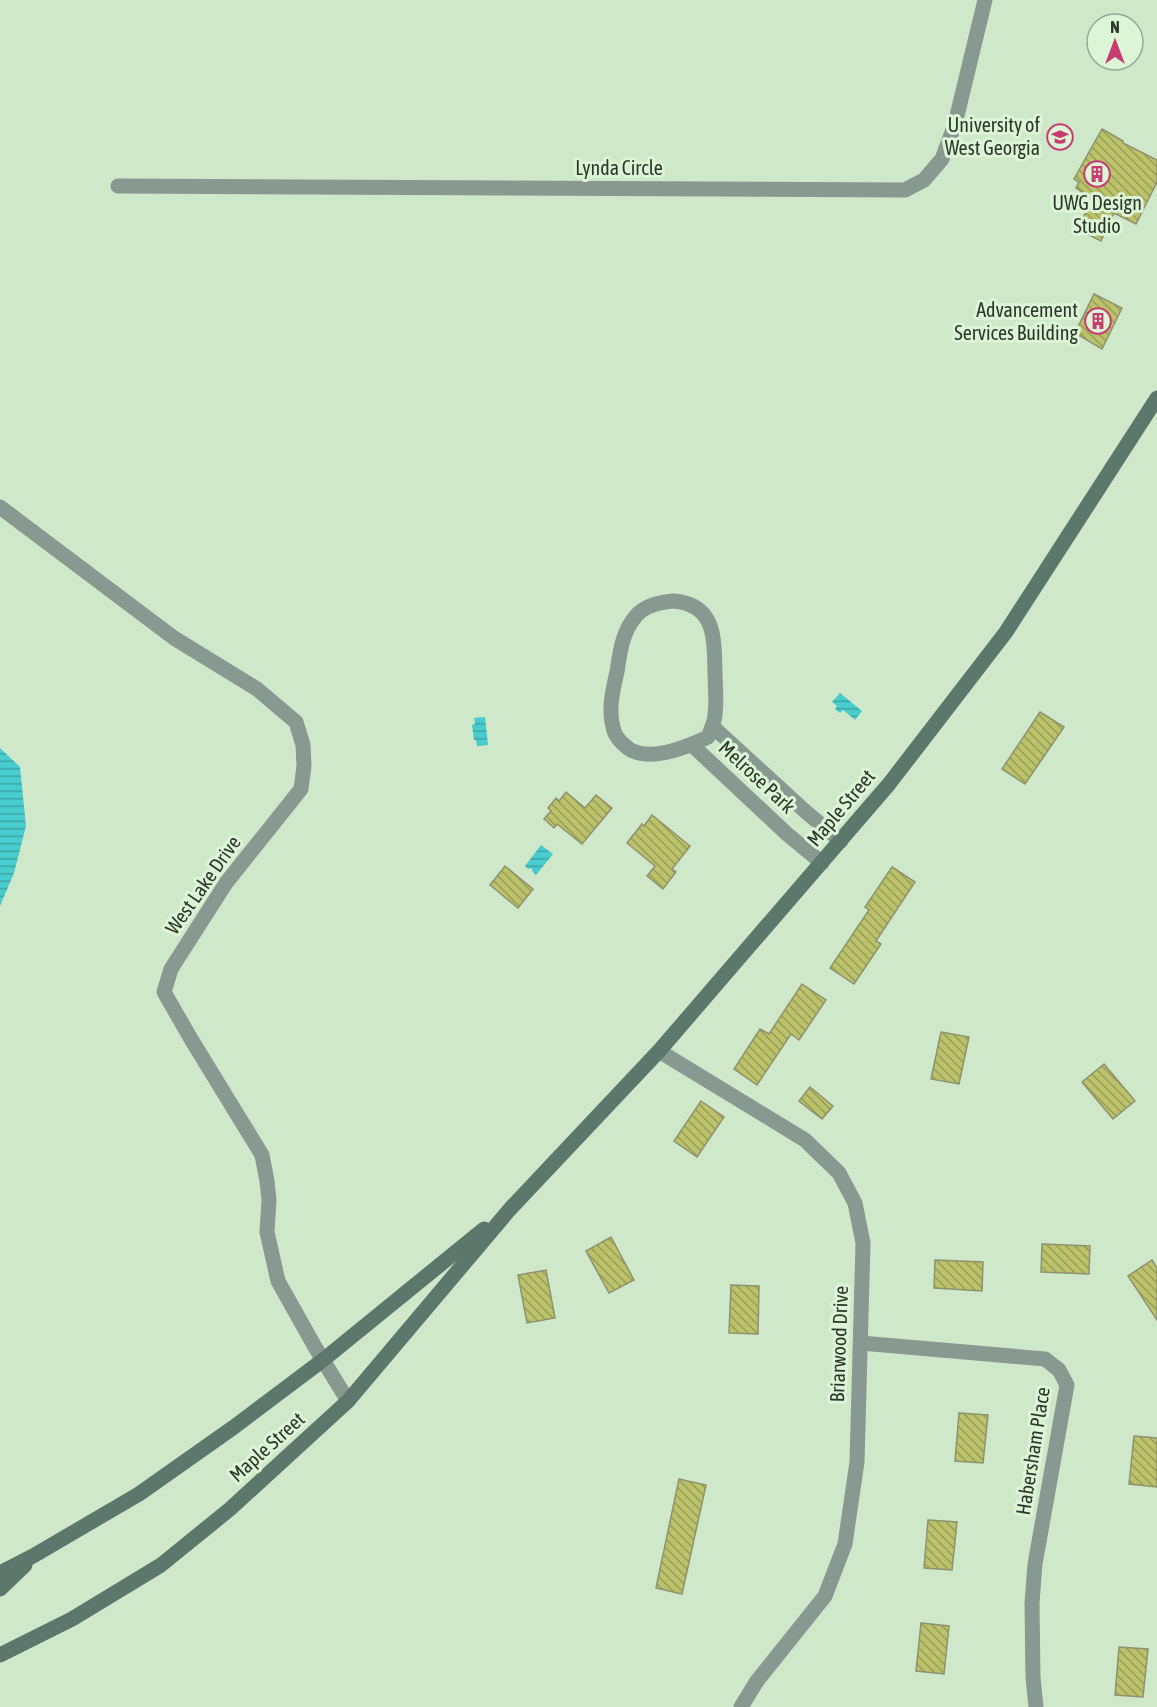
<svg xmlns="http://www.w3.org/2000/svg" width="1157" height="1707" font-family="'Asap Condensed',sans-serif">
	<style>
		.water { fill: url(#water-rules) }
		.building { fill: url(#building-back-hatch); stroke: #8e9270; stroke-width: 1.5 }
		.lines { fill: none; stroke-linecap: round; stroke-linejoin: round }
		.minor { stroke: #889992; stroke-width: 15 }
		.secondary { stroke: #5e776d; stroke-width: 15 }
		.labels { text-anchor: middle; stroke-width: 6; stroke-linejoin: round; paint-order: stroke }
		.poi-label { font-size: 20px; fill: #2c362a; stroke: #dcf5d7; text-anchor: end }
		.street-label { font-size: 20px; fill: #2c362a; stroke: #dcf5d7 }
	</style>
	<defs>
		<pattern id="water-rules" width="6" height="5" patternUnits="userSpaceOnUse" patternTransform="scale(1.5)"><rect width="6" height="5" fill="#48cccd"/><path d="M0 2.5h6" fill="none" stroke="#3ca6a7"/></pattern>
		<pattern id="building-back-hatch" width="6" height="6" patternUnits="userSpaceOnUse" patternTransform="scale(1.5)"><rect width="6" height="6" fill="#bbc269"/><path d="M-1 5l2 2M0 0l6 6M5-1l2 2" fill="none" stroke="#989e57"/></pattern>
	</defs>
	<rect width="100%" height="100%" fill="#cfe8ca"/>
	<g class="water">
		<path d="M840 693 862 711 855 720 843 710 840 713 835 709 837 706 832 702Z"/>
		<path d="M485 717 488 745 477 746 476 740H474L472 725 475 724 474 718Z"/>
		<path d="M0 748 20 767 26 826 14 873 0 906Z"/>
		<path d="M541 845 553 854 536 875 533 872 531 868 528 869 525 866Z"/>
	</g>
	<g class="building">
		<path d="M1102 129 1123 141V143L1157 160V182L1136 224 1114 213 1101 241 1077 229 1093 199 1076 188 1079 182 1074 179Z"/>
		<path d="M1094 294 1122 308 1102 349 1075 333Z"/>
		<path d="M1040 712 1064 727 1025 784 1002 769Z"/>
		<path d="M566 792 585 808 596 795 612 808 582 844 557 824 554 828 544 819 551 811 548 808 556 798 559 801Z"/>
		<path d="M652 815 690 846 672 869 676 872 663 889 647 876 655 866 627 843 642 824 644 826Z"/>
		<path d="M505 866 533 889 518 908 490 885Z"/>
		<path d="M892 867 915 882 876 941 881 944 854 984 830 968 869 910 865 907Z"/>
		<path d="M802 984 826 1000 799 1040 791 1034 757 1085 734 1069 760 1029 769 1034Z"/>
		<path d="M941 1032 969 1037 959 1084 931 1079Z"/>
		<path d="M1104 1064 1135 1101 1113 1119 1082 1082Z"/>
		<path d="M810 1087 833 1106 822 1119 799 1101Z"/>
		<path d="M701 1101 724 1117 697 1157 674 1141Z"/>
		<path d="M611 1237 634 1280 609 1293 586 1251Z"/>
		<path d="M1042 1244 1090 1246 1089 1274 1041 1272Z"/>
		<path d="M935 1260 983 1262 982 1291 934 1288Z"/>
		<path d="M1152 1260 1157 1268V1320L1128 1276Z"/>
		<path d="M546 1270 555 1318 527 1323 518 1275Z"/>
		<path d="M731 1285 759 1286 758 1334 729 1333Z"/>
		<path d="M959 1413 988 1415 983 1463 955 1461Z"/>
		<path d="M1134 1436 1157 1438V1487L1129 1484Z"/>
		<path d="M679 1479 706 1485 682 1594 656 1588Z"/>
		<path d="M928 1520 957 1522 952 1570 924 1568Z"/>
		<path d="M921 1623 949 1626 944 1674 916 1671Z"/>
		<path d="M1119 1647 1148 1649 1143 1697 1115 1695Z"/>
	</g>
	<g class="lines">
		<g class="minor">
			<path d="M118 186 905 190 924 180 942 159 955 124 985 0"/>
			<path d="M0 507 174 638 257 689 296 722 303 745 304 766 301 789 226 883 171 969 164 992 191 1039 262 1155 267 1181 269 1200 267 1232 278 1281 315 1347 348 1401"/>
			<path d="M674 601C716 605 714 638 715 672 715 686 717 701 715 714 715 722 711 730 708 737 689 746 655 761 633 751 629 750 625 745 622 743 617 738 614 734 613 727 608 710 613 689 617 672 620 652 622 632 636 616 645 605 660 602 674 601Z"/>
			<path d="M712 726 806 812 841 841"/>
			<path d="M692 745 787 834 822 863"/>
			<path d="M659 1051 805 1140 839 1173 855 1203 863 1243 857 1462 845 1544 825 1596 757 1681 741 1707"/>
			<path d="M861 1343 1045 1359 1059 1370 1067 1385 1035 1564 1032 1603 1033 1677 1036 1707"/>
		</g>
		<g class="secondary">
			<path d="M0 1573 33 1556 139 1494 234 1427 323 1360 484 1229"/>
			<path d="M0 1589 25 1565"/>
			<path d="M0 1655 72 1619 161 1565 230 1509 348 1401 510 1209 659 1051 889 784 1006 632 1157 398"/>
		</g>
	</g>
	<defs>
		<g id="university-ring" transform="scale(1.35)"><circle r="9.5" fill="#dcf5d7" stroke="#c73c71" stroke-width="1.5"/><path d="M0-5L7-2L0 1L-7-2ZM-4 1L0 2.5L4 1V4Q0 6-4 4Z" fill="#c73c71"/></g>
		<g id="building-ring" transform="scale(1.35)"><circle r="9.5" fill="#dcf5d7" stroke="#c73c71" stroke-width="1.5"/><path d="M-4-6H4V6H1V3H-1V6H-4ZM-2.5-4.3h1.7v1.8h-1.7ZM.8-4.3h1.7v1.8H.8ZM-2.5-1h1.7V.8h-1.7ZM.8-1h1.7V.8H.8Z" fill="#c73c71"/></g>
	</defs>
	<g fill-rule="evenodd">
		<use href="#university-ring" x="1060" y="137"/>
		<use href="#building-ring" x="1097" y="174"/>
		<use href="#building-ring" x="1098" y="321"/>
	</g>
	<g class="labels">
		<g class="poi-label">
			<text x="1040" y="132">University of<tspan x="1040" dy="23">West Georgia</tspan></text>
			<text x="1097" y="210" text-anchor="middle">UWG Design<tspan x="1097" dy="23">Studio</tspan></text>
			<text x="1078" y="317">Advancement<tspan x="1078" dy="23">Services Building</tspan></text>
		</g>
		<g class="street-label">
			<text x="619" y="175">Lynda Circle</text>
			<text transform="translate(757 777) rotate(43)" y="7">Melrose Park</text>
			<text transform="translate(841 808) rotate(-50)" y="7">Maple Street</text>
			<text transform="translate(203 885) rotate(-55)" y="7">West Lake Drive</text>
			<text transform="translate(839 1344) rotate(-88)" y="7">Briarwood Drive</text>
			<text transform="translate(267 1447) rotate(-42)" y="7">Maple Street</text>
			<text transform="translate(1033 1451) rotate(-81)" y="7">Habersham Place</text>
		</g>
	</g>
	<g transform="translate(1115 42)"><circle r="28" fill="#dcf5d7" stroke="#96a992" stroke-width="1.5"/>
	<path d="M0-4.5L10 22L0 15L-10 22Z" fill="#c73c71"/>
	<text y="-9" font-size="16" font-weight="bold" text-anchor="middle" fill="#2c362a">N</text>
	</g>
</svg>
